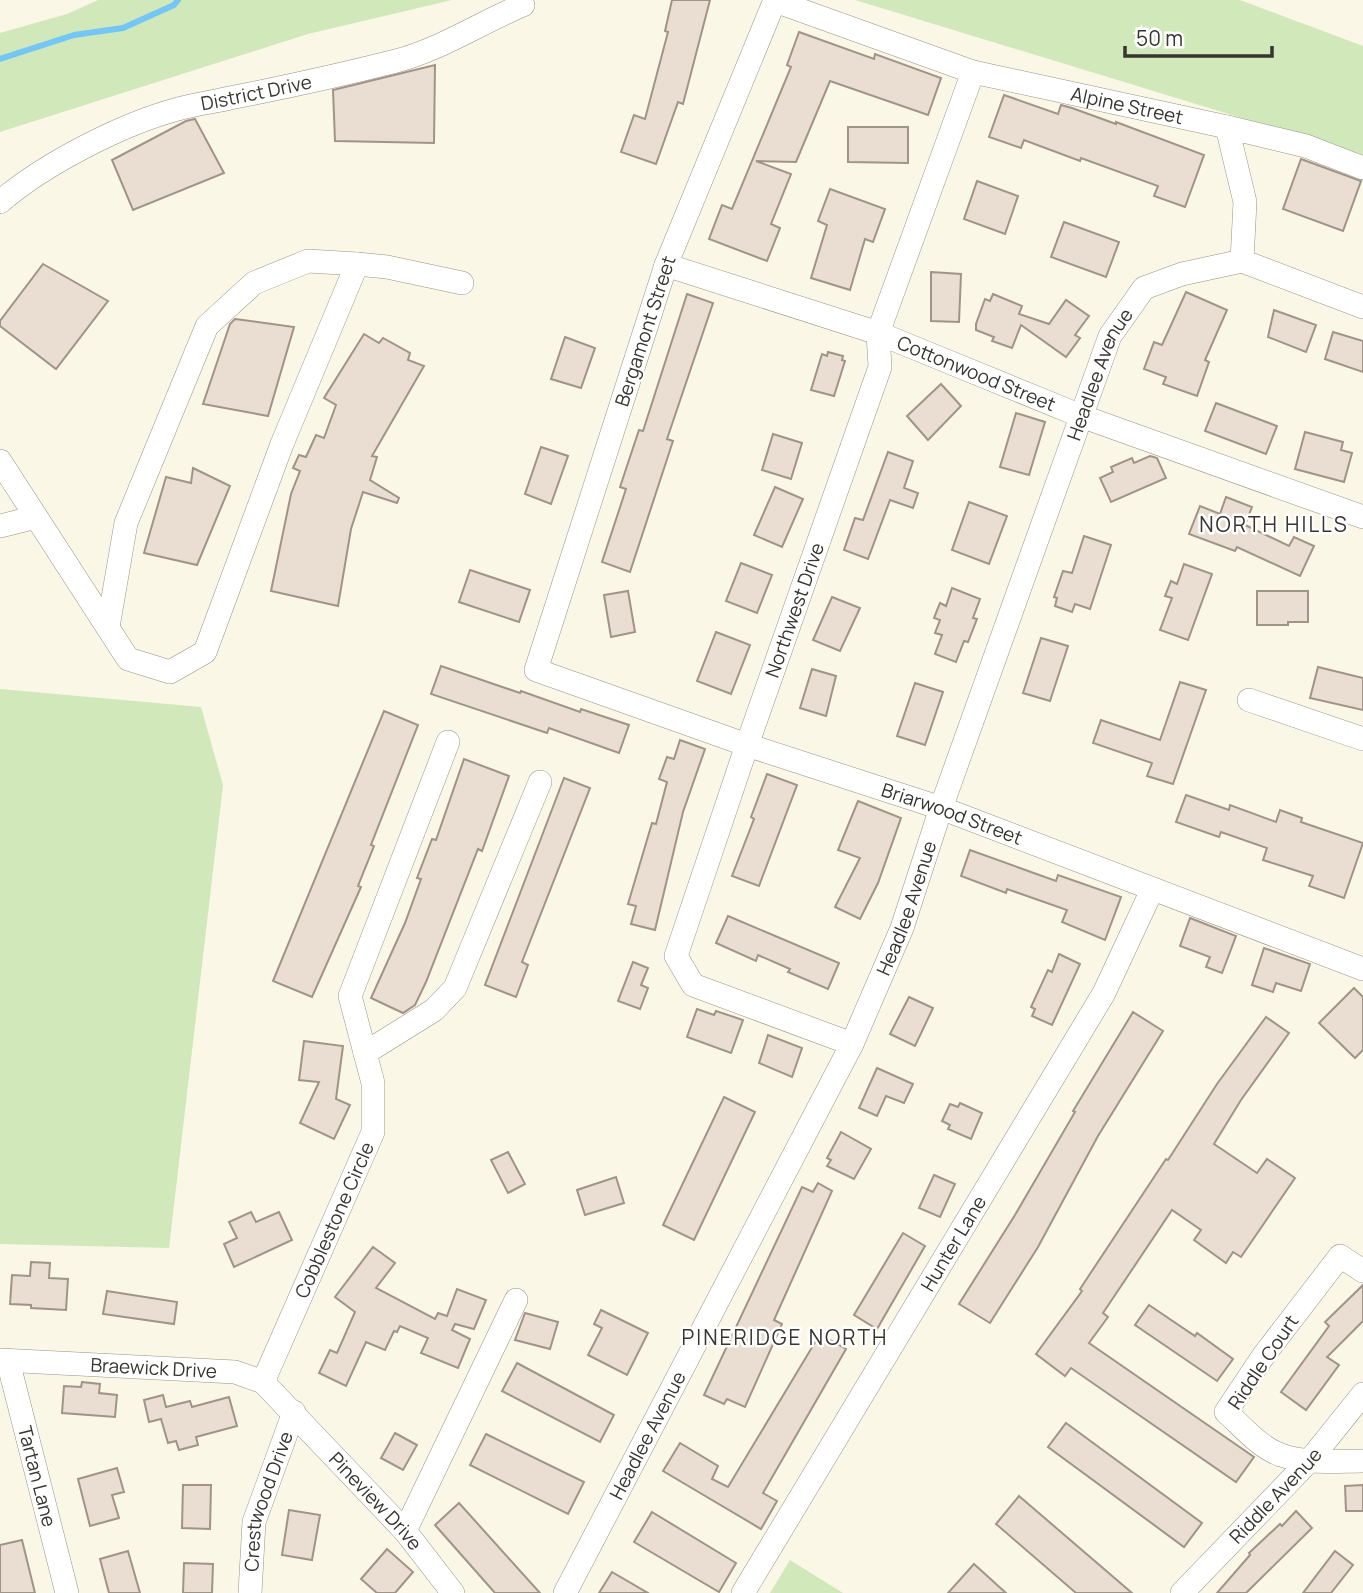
<svg xmlns="http://www.w3.org/2000/svg" width="1363" height="1593" font-family="Manrope,sans-serif">
	<style>
		.green { fill: #d1e8ba }
		.lines { fill: none; stroke-linecap: round; stroke-linejoin: round }
		.stream { stroke: #74c6f6; stroke-width: 6 }
		.building { fill: #eaddd1; stroke: #a09489; stroke-width: 2 }
		.minor-casing { stroke: #969485; stroke-width: 24 }
		.minor { stroke: #fff; stroke-width: 23 }
		.labels { text-anchor: middle; stroke-width: 5; stroke-linejoin: round; paint-order: stroke }
		.street-label { font-size: 19px; fill: #36352f; stroke: #fff }
		.neighbourhood-label { font-size: 21px; letter-spacing: 2px; fill: #36352f; stroke: #fff }
	</style>
	<rect width="100%" height="100%" fill="#faf7e7"/>
	<g class="green">
		<path d="M98 0H452L308 34 0 132V33L67 14Z"/>
		<path d="M855 0H1240L1363 46V155Z"/>
		<path d="M0 689 201 707 223 785 169 1248 0 1244Z"/>
		<path d="M790 1560 843 1593H770Z"/>
	</g>
	<g class="lines">
		<path class="stream" d="M0 59 74 35 123 28 174 5 178 0"/>
	</g>
	<g class="building">
		<path d="M672 0H710L683 104 678 102 656 164 621 152 634 115 645 119 668 32 665 31Z"/>
		<path d="M799 32 874 59 875 54 941 78 928 115 830 81 796 162 756 161 791 174 771 224 780 228 767 261 709 239 722 205 732 209 791 67 787 65Z"/>
		<path d="M435 65 434 143 335 141 333 90Z"/>
		<path d="M1004 95 1058 114 1061 105 1072 108 1116 124V122L1204 155 1185 207 1154 196 1158 186 1081 158 1080 161 1024 140 1021 148 989 137Z"/>
		<path d="M195 119 224 173 133 210 112 160 186 121Z"/>
		<path d="M848 127H908V163L848 162Z"/>
		<path d="M1301 159 1361 181 1343 231 1283 209Z"/>
		<path d="M977 181 1018 196 1005 234 964 219Z"/>
		<path d="M830 189 885 209 873 242 865 239 850 290 811 278 827 225 818 221Z"/>
		<path d="M1064 222 1119 242 1106 277 1051 257Z"/>
		<path d="M43 264 108 301 56 369 0 326V321Z"/>
		<path d="M931 272 961 274 959 322 931 321Z"/>
		<path d="M1186 292 1227 310 1205 360 1209 362 1197 396 1163 384 1166 377 1144 369 1154 342 1162 345Z"/>
		<path d="M687 294 713 303 667 439 673 441 630 572 602 562 626 489 620 487 639 430 643 431Z"/>
		<path d="M993 294 1022 306 1019 314 1049 324 1066 300 1089 316 1075 335 1080 338 1066 357 1021 325 1012 348 992 341 994 337 976 330V324L985 299 990 301Z"/>
		<path d="M1274 310 1316 325 1306 352 1268 337Z"/>
		<path d="M235 319 294 327 268 416 203 404 230 324Z"/>
		<path d="M1333 332 1363 341V372L1325 359Z"/>
		<path d="M364 334 379 343 383 338 410 353 408 360 424 366 372 456 377 457 370 480 399 498 397 503 363 492 351 529 338 606 271 591 291 494 300 471 293 468 299 455 306 457 316 435 324 438 336 405 324 398Z"/>
		<path d="M565 337 595 348 581 388 551 379Z"/>
		<path d="M828 352 843 356 842 360 845 361 834 396 811 390 822 354 827 356Z"/>
		<path d="M941 384 961 406 928 440 907 416Z"/>
		<path d="M1216 403 1277 426 1266 454 1205 431Z"/>
		<path d="M1016 413 1045 422 1029 475 1000 467Z"/>
		<path d="M1305 432 1343 442 1341 450 1352 453 1344 482 1295 469Z"/>
		<path d="M773 434 802 443 791 479 762 470Z"/>
		<path d="M541 447 568 456 551 504 525 494Z"/>
		<path d="M888 452 913 461 904 488 918 493 913 508 890 500 868 559 844 550 855 518 863 520Z"/>
		<path d="M1150 456 1157 458 1166 478 1111 502 1100 478 1113 472 1111 467 1132 458 1134 463Z"/>
		<path d="M193 468 230 486 197 565 144 553 166 477 191 483Z"/>
		<path d="M775 487 803 499 782 547 754 535Z"/>
		<path d="M1226 497 1252 507 1245 525 1289 546 1294 537 1314 546 1300 576 1237 547 1235 551 1189 534 1200 506 1220 514Z"/>
		<path d="M969 502 1007 516 989 564 952 550Z"/>
		<path d="M1084 536 1111 545 1090 609 1075 604 1072 612 1055 606 1057 598 1054 597 1063 571 1072 573Z"/>
		<path d="M741 563 772 575 757 613 726 601Z"/>
		<path d="M1184 564 1212 574 1188 640 1160 630 1172 598 1165 596 1171 581 1177 584Z"/>
		<path d="M470 570 530 590 519 622 459 602Z"/>
		<path d="M952 588 980 599 973 618 977 619 968 642 964 641 956 662 935 654 942 635 935 633 940 620 934 618 940 603 946 606Z"/>
		<path d="M628 591 635 632 611 637 604 595Z"/>
		<path d="M1257 591H1308V622H1288V625H1257Z"/>
		<path d="M832 597 860 608 840 651 813 640Z"/>
		<path d="M716 632 750 645 731 694 697 681Z"/>
		<path d="M1041 638 1068 646 1050 701 1023 693Z"/>
		<path d="M441 666 520 693 521 691 580 712 581 709 629 725 619 753 549 728 547 733 431 694Z"/>
		<path d="M1318 667 1363 678V710L1310 698Z"/>
		<path d="M812 669 836 676 826 716 800 708Z"/>
		<path d="M1180 682 1206 690 1173 784 1147 776 1152 763 1093 743 1101 720 1160 740Z"/>
		<path d="M915 683 943 692 925 745 897 736Z"/>
		<path d="M384 711 418 725 371 845 374 846 358 886 361 887 312 997 273 981Z"/>
		<path d="M680 740 705 749 683 812 655 930 631 924 636 906 628 904 652 823 656 824 667 782 659 779 667 757 674 759Z"/>
		<path d="M464 759 509 776 482 851 478 849 426 982 415 1005 403 1013 371 998 405 923 421 879 417 878 432 839 436 840Z"/>
		<path d="M767 774 797 785 759 886 732 876 754 819 751 817Z"/>
		<path d="M564 778 590 788 522 962 528 965 516 997 485 985Z"/>
		<path d="M1186 795 1229 810 1230 805 1276 822 1280 810 1302 818 1301 822 1363 843 1344 898 1309 886 1313 876 1263 860 1267 848 1221 832 1219 837 1176 822Z"/>
		<path d="M858 801 901 818 878 883 860 919 835 907 860 858 838 850Z"/>
		<path d="M970 850 1056 881 1058 875 1121 897 1105 940 1062 922 1067 910 1007 889 1006 893 961 876Z"/>
		<path d="M728 916 839 963 828 989 788 972 790 969 758 955 756 961 716 943Z"/>
		<path d="M1190 918 1236 936 1222 973 1206 967 1210 957 1180 946Z"/>
		<path d="M1264 948 1310 964 1301 991 1276 983 1273 992 1252 985Z"/>
		<path d="M1059 954 1080 964 1052 1025 1032 1016 1035 1009 1031 1007 1048 970 1052 972Z"/>
		<path d="M633 962 648 968 641 985 648 988 640 1009 618 1001Z"/>
		<path d="M1354 988 1363 997V1050L1355 1058 1319 1023Z"/>
		<path d="M909 997 933 1008 915 1046 890 1034Z"/>
		<path d="M697 1009 714 1015 716 1011 743 1020 731 1053 687 1037Z"/>
		<path d="M1133 1012 1163 1031 1098 1136 1038 1247 990 1323 959 1304 1015 1215 1075 1112 1073 1111Z"/>
		<path d="M1266 1017 1289 1033 1241 1100 1214 1144 1257 1173 1267 1159 1295 1178 1241 1257 1233 1252 1226 1263 1194 1240 1201 1230 1172 1210 1103 1313 1108 1317 1089 1343 1254 1457 1236 1482 1071 1368 1065 1376 1036 1354 1082 1291 1080 1289 1166 1159 1168 1160 1217 1084Z"/>
		<path d="M768 1035 802 1048 792 1077 759 1063Z"/>
		<path d="M304 1041 343 1046 336 1099 350 1105 334 1139 300 1123 319 1082 299 1080Z"/>
		<path d="M877 1068 913 1084 904 1103 886 1096 877 1116 859 1108Z"/>
		<path d="M724 1097 755 1112 694 1240 663 1225Z"/>
		<path d="M960 1103 982 1113 971 1139 948 1129 950 1125 942 1121 950 1104 958 1107Z"/>
		<path d="M841 1132 871 1149 854 1179 827 1166 831 1160 827 1158Z"/>
		<path d="M508 1152 525 1184 508 1193 491 1160Z"/>
		<path d="M934 1175 955 1184 940 1217 919 1208Z"/>
		<path d="M616 1177 624 1203 585 1215 577 1190Z"/>
		<path d="M818 1183 832 1191 774 1320 782 1324 745 1407 727 1399 724 1404 704 1395 802 1187 813 1192Z"/>
		<path d="M251 1212 256 1222 279 1212 292 1240 234 1267 224 1244 237 1238 229 1222Z"/>
		<path d="M903 1233 925 1246 877 1329 854 1315Z"/>
		<path d="M373 1247 395 1263 376 1288 435 1319 438 1313 447 1316 457 1289 486 1300 474 1329 455 1324 452 1330 470 1339 458 1368 421 1353 428 1338 400 1326 397 1332 394 1331 385 1350 366 1342 346 1386 319 1373 330 1350 337 1353 355 1312 335 1297Z"/>
		<path d="M31 1262 50 1263 49 1278 68 1279 66 1310 31 1308V1305L10 1304 12 1275 30 1276Z"/>
		<path d="M1363 1285V1321L1327 1357 1339 1365 1306 1410 1281 1392 1329 1326 1325 1322Z"/>
		<path d="M107 1291 177 1302 174 1324 103 1314Z"/>
		<path d="M1149 1305 1195 1336 1197 1333 1233 1359 1217 1381 1135 1325Z"/>
		<path d="M601 1310 648 1333 627 1375 588 1355 602 1328 594 1324Z"/>
		<path d="M525 1313 558 1322 550 1349 515 1340Z"/>
		<path d="M820 1334 846 1349 763 1493 777 1501 761 1529 663 1471 680 1443 718 1466 712 1479 728 1487Z"/>
		<path d="M517 1363 614 1415 600 1442 502 1391Z"/>
		<path d="M82 1382 100 1384 99 1393 117 1395 115 1417 62 1413 64 1386 81 1387Z"/>
		<path d="M163 1395 166 1407 190 1401 192 1407 229 1397 237 1426 196 1437 198 1445 179 1450 176 1441 168 1443 161 1419 149 1422 144 1400Z"/>
		<path d="M1066 1423 1202 1523 1184 1547 1048 1447Z"/>
		<path d="M395 1433 417 1445 403 1470 381 1458Z"/>
		<path d="M486 1434 584 1482 568 1514 470 1465Z"/>
		<path d="M117 1468 124 1492 112 1495 119 1518 90 1526 78 1479Z"/>
		<path d="M183 1485H211L210 1529 182 1528Z"/>
		<path d="M1363 1485V1511H1346L1345 1486Z"/>
		<path d="M1019 1496 1132 1593H1076L996 1524Z"/>
		<path d="M459 1503 540 1593H495L435 1525Z"/>
		<path d="M289 1510 320 1515 312 1560 282 1555Z"/>
		<path d="M1296 1511 1312 1528 1246 1593H1217L1250 1555 1249 1553 1280 1524 1282 1526Z"/>
		<path d="M652 1512 736 1563 719 1592 634 1542Z"/>
		<path d="M22 1540 35 1593H0V1545Z"/>
		<path d="M387 1549 413 1572 395 1593H377L361 1579Z"/>
		<path d="M128 1551 140 1593H109L100 1559Z"/>
		<path d="M1335 1551 1353 1565 1331 1593H1303Z"/>
		<path d="M184 1563 213 1564 212 1593H183Z"/>
		<path d="M974 1564 1006 1593H948Z"/>
		<path d="M612 1572 648 1593H599Z"/>
	</g>
	<g class="lines">
		<g class="minor-casing">
			<g id="minor">
				<path id="s1" d="M775 0 666 265 536 670 747 745 941 808 1363 969"/>
				<path id="s2" d="M775 1 973 72 1227 127 1245 202 1242 261"/>
				<path d="M1227 127 1306 146 1363 168"/>
				<path id="s3" d="M0 202C44 164 122 124 178 109 195 104 213 102 230 98 286 87 341 75 396 61 441 49 480 23 523 5"/>
				<path d="M1242 261 1363 307"/>
				<path id="s4" d="M666 265 878 333 1081 416 1363 517"/>
				<path d="M0 461 128 659 170 672 205 652 282 444 357 264 387 267 462 283"/>
				<path d="M0 526 36 517"/>
				<path d="M108 627 126 523 207 326 254 283 308 261 357 264"/>
				<path d="M1249 700 1363 739"/>
				<path id="s5" d="M852 1044 693 985 676 956 747 745 880 367 878 333 973 72"/>
				<path d="M365 1053 434 1010 455 988 540 782"/>
				<path d="M1363 1271 1340 1256 1264 1355 1226 1412C1242 1426 1260 1448 1281 1455 1306 1464 1337 1461 1363 1461"/>
				<path id="s6" d="M0 1360 235 1372 263 1382 405 1531 453 1593"/>
				<path id="s7" d="M8 1361 67 1593"/>
				<path id="s8" d="M263 1382 373 1132V1083L350 996 448 742"/>
				<path d="M405 1531 516 1300"/>
				<path id="s9" d="M250 1593 254 1522 294 1412"/>
				<path id="s10" d="M565 1593 852 1044 902 928 941 808 1110 336 1144 288 1182 274 1242 261"/>
				<path id="s11" d="M743 1593 1104 993 1152 890"/>
				<path id="s12" d="M1182 1593 1310 1460 1363 1394"/>
			</g>
		</g>
		<use href="#minor" class="minor"/>
	</g>
	<g class="labels">
		<g class="street-label">
			<text dy="7" stroke="none"><textPath href="#s3" startOffset="282">District Drive</textPath></text>
			<text dy="7" stroke="none"><textPath href="#s2" startOffset="368">Alpine Street</textPath></text>
			<text transform="translate(645 331) rotate(-72)" y="7">Bergamont Street</text>
			<text dy="7" stroke="none"><textPath href="#s4" startOffset="329">Cottonwood Street</textPath></text>
			<text dy="7" stroke="none"><textPath href="#s10" startOffset="1334">Headlee Avenue</textPath></text>
			<text dy="7" stroke="none"><textPath href="#s5" startOffset="569">Northwest Drive</textPath></text>
			<text dy="7" stroke="none"><textPath href="#s1" startOffset="1152">Briarwood Street</textPath></text>
			<text dy="7" stroke="none"><textPath href="#s10" startOffset="766">Headlee Avenue</textPath></text>
			<text dy="7" stroke="none"><textPath href="#s8" startOffset="177">Cobblestone Circle</textPath></text>
			<text dy="7" stroke="none"><textPath href="#s11" startOffset="408">Hunter Lane</textPath></text>
			<text transform="translate(1263 1362) rotate(-56)" y="7">Riddle Court</text>
			<text dy="7" stroke="none"><textPath href="#s6" startOffset="154">Braewick Drive</textPath></text>
			<text dy="7" stroke="none"><textPath href="#s10" startOffset="178">Headlee Avenue</textPath></text>
			<text dy="7" stroke="none"><textPath href="#s7" startOffset="119">Tartan Lane</textPath></text>
			<text dy="7" stroke="none"><textPath href="#s12" startOffset="135">Riddle Avenue</textPath></text>
			<text dy="7" stroke="none"><textPath href="#s6" startOffset="429">Pineview Drive</textPath></text>
			<text dy="7" stroke="none"><textPath href="#s9" startOffset="94">Crestwood Drive</textPath></text>
		</g>
		<g class="neighbourhood-label">
			<text x="1274" y="532">NORTH HILLS</text>
			<text x="785" y="1345">PINERIDGE NORTH</text>
		</g>
	</g>
	<path d="M1125 46v10h147v-10" fill="none" stroke="#36352f" stroke-width="3.5"/>
	<text x="1136" y="46" font-size="21" fill="#36352f" stroke="#ffffff" stroke-width="5" paint-order="stroke">50 m</text>
</svg>
